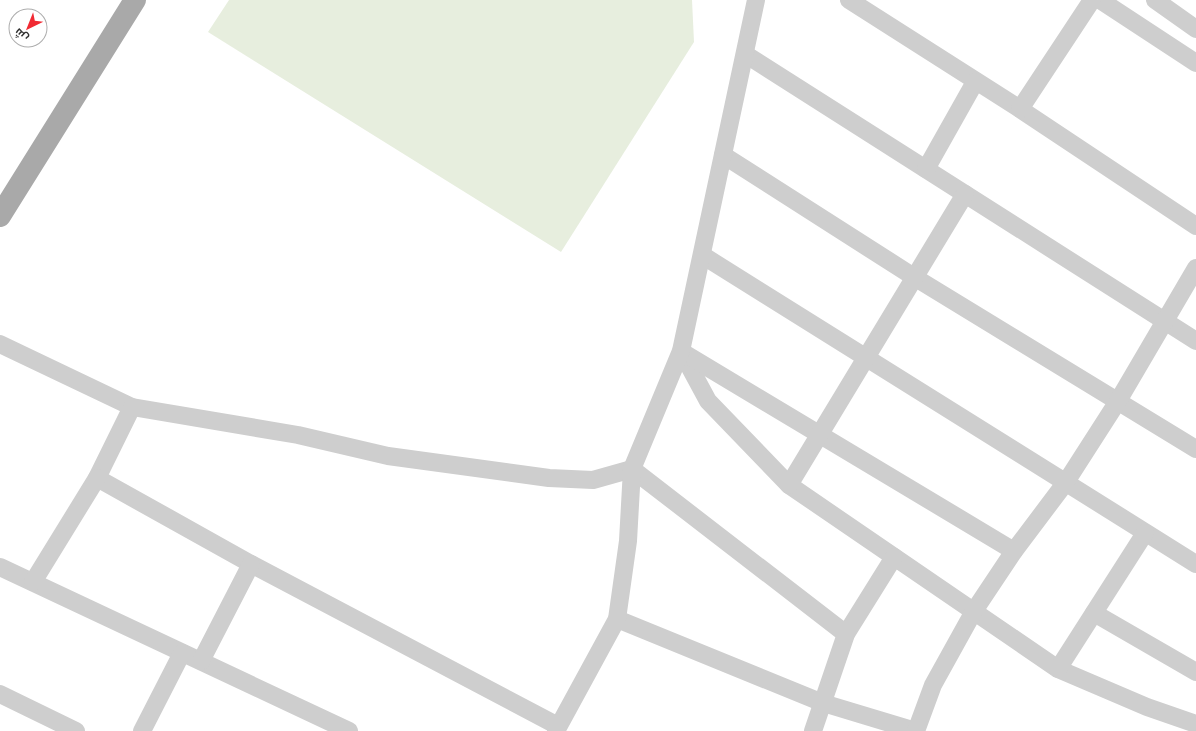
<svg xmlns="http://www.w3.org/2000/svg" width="1196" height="731" font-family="Manrope,Cairo,sans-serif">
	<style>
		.green { fill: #e7eede }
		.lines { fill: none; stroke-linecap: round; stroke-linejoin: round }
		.minor { stroke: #cecece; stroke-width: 18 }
		.primary { stroke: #a9a9a9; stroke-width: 22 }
	</style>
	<rect width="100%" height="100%" fill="#fff"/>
	<path class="green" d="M229 0H692L694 42 561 252 208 32Z"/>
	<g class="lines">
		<g class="minor">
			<path d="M849 0 1020 109 1196 226"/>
			<path d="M1100 0 1196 63"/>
			<path d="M1155 0 1196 29"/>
			<path d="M745 54 1196 341"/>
			<path d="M1020 109 1092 0"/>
			<path d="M723 155 914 277 1196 449"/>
			<path d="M926 169 975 82"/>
			<path d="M702 255 1196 564"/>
			<path d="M0 344 132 407 97 478 251 564 558 726"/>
			<path d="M681 351 708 401 789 485 1058 669 1147 707 1196 724"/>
			<path d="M682 352 1014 551"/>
			<path d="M132 407 298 435 388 456 549 478 593 480 632 469 846 634"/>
			<path d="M789 485 965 194"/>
			<path d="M0 567 349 731"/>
			<path d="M33 582 97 478"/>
			<path d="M1094 613 1196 672"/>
			<path d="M617 619 823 703 916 731"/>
			<path d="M201 661 251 564"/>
			<path d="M1058 669 1145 533"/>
			<path d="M0 694 76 731"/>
			<path d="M142 731 182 653"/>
			<path d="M556 731 617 619 628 541 632 469 681 351 756 0"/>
			<path d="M813 731 846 634 894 557"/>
			<path d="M916 731 933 685 974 611 1014 551 1066 482 1118 401 1196 268"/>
		</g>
		<path class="primary" d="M0 216 135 0"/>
	</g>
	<g transform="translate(28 28) rotate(223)"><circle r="19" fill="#ffffff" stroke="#adadad"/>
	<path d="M0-3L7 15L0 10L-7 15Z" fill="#f12a33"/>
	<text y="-6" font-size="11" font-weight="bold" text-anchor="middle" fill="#313131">ش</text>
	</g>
</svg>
